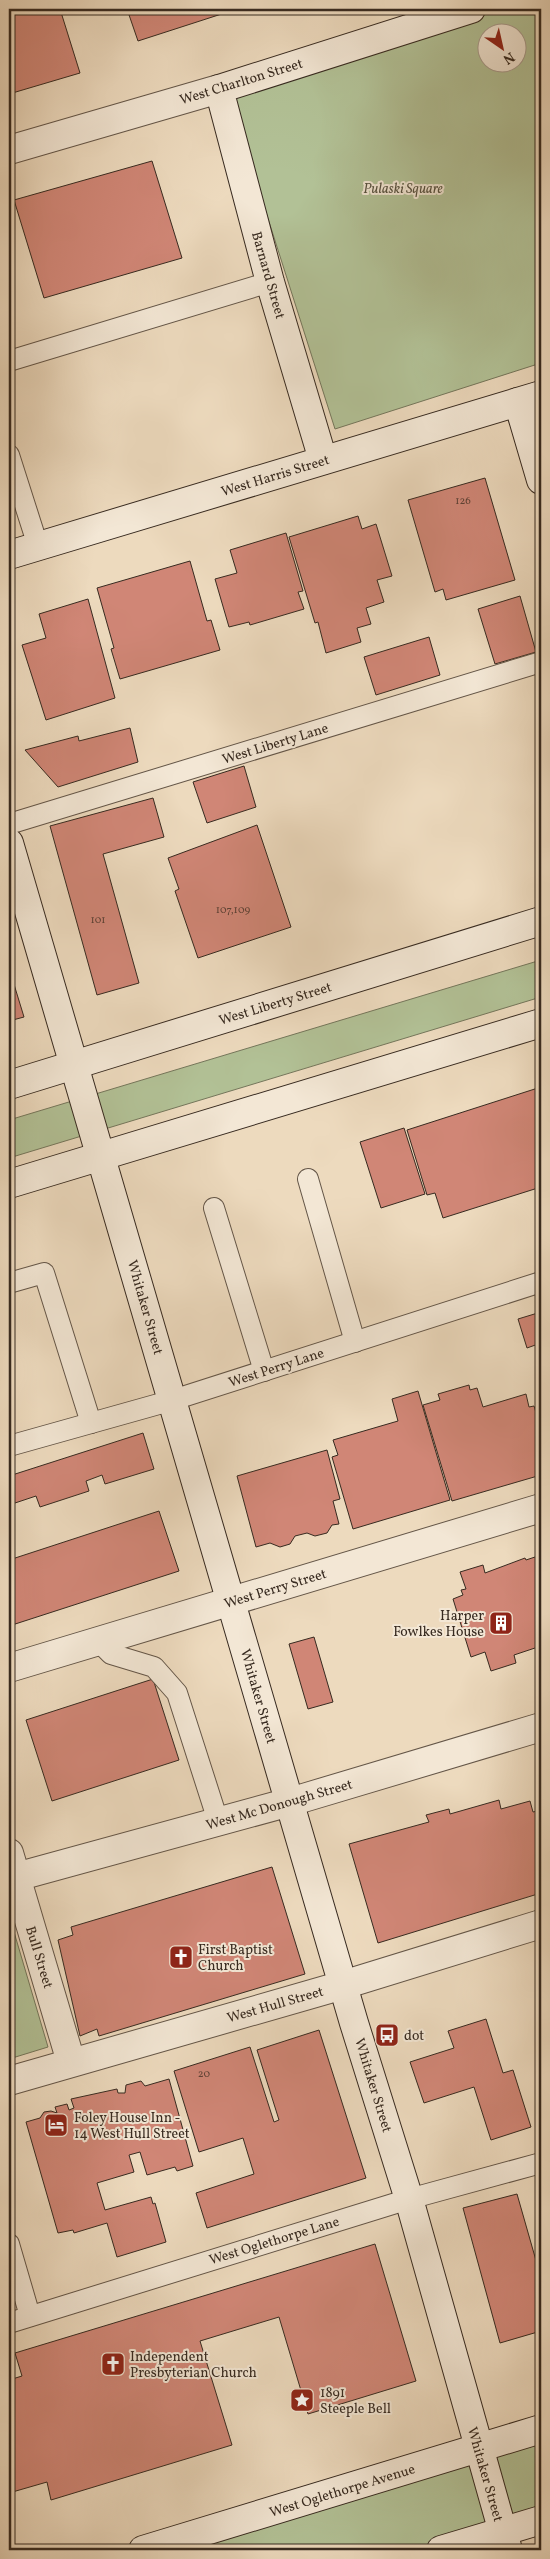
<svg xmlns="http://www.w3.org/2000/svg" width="550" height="2559" font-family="Vollkorn,serif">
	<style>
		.green { fill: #b2c196; stroke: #74765b; fill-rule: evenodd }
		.building { fill: #d08676; stroke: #372a20 }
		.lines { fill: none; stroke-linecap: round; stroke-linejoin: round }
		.lane-casing { stroke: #645648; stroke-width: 22 }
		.street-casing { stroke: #645648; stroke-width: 30 }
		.secondary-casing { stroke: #372a20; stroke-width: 30 }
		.lane { stroke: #f3e7d5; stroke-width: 20 }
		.street { stroke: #f3e7d5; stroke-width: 28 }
		.secondary { stroke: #f3e7d5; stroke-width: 28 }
		.labels { text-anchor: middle; stroke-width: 4; stroke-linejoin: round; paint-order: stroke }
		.number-label { font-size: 11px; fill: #5d4136 }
		.street-label { font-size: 14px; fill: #372a20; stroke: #f3e7d5 }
		.park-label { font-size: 14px; font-style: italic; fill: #56503e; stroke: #f3e7d5 }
		.poi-label { font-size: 14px; fill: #372a20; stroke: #f3e7d5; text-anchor: start }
	</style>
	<rect width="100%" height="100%" fill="#eddabe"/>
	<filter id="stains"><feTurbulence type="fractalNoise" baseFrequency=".004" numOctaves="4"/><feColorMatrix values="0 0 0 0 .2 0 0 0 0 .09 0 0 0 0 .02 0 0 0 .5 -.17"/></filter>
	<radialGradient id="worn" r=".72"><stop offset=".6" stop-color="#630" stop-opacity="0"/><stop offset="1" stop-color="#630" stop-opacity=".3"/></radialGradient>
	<g class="green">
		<path d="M498 9H541V363L335 429 229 96ZM488 32H518V62H488Z"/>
		<path d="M541 960V997L9 1158V1120Z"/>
		<path d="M9 1915 48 2047 9 2059Z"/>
		<path d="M541 2424V2515L426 2550H116Z"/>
	</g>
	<g class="building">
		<path d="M9 9H60L80 73 9 94Z"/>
		<path d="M127 9H237L138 41Z"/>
		<path d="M152 161 182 258 44 298 14 200Z"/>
		<path d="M485 478 515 580 446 600 443 589 435 592 408 500Z"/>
		<path d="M358 516 362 529 376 524 392 576 377 580 384 602 366 608 371 624 357 628 361 642 326 653 318 622 315 623 289 537Z"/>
		<path d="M286 533 303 591 298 592 304 609 250 625 249 622 229 627 215 579 237 573 230 550Z"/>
		<path d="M190 561 207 621 211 620 220 650 120 679 111 649 114 648 97 588Z"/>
		<path d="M520 596 536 652 495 664 478 609Z"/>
		<path d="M88 599 115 698 46 720 22 645 46 638 39 614Z"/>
		<path d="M429 637 440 675 376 695 364 657Z"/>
		<path d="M130 728 138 762 58 787 25 750 78 736 79 741Z"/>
		<path d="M244 766 256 807 207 823 193 782Z"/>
		<path d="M153 798 164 837 103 854 139 983 97 995 50 826Z"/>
		<path d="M257 825 291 927 198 958 175 891 179 889 168 858Z"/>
		<path d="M9 968 24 1017 9 1021Z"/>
		<path d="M541 1087V1187L443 1218 435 1193 427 1195 407 1130Z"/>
		<path d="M404 1128 425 1194 381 1208 360 1142Z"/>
		<path d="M541 1312V1343L527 1348 518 1319Z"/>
		<path d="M469 1385 470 1390 477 1388 483 1407 526 1394 529 1407 534 1406 541 1429V1475L452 1501 423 1405 440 1400 438 1394Z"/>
		<path d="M418 1391 450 1500 353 1529 332 1457 338 1455 333 1440 398 1421 392 1399Z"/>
		<path d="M143 1433 154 1469 105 1484 102 1475 86 1481 89 1491 40 1507 36 1496 9 1505V1476Z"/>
		<path d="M327 1450 340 1499 333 1501 339 1524 332 1525 327 1533 315 1536 307 1533 295 1536 290 1544 280 1547 270 1543 256 1547 237 1476Z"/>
		<path d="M159 1511 179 1571 9 1626V1560Z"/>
		<path d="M541 1555V1646L514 1655 516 1663 491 1671 485 1652 471 1657 453 1599 463 1595 461 1590 466 1589 460 1572 483 1565 485 1573 525 1558 526 1560Z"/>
		<path d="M314 1637 333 1702 308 1709 289 1644Z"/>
		<path d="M153 1679 179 1760 52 1801 26 1720Z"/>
		<path d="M499 1800 501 1809 530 1801 533 1812 541 1810V1893L378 1943 349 1844 429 1822 426 1815 449 1809 450 1814Z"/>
		<path d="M272 1867 305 1974 99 2036 97 2029 80 2036 58 1940 73 1935 71 1927Z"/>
		<path d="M486 2019 503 2073 513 2070 531 2127 491 2140 474 2087 424 2103 410 2062 454 2048 448 2031Z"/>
		<path d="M319 2030 366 2178 207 2228 196 2193 254 2174 243 2138 199 2152 174 2071 250 2047 274 2122 279 2120 257 2050Z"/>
		<path d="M169 2079 193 2166 177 2171 175 2167 147 2175 140 2152 129 2155 134 2172 97 2183 105 2210 151 2197 153 2204 155 2203 166 2242 117 2257 107 2223 74 2233 73 2230 58 2233 26 2122 40 2118 44 2112 51 2111 57 2113 55 2107 67 2104 69 2110 74 2108 71 2099 117 2089 118 2093H125L126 2085 141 2081 145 2086Z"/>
		<path d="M517 2194 541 2278V2331L500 2343 463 2208Z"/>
		<path d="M375 2244 416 2381 308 2414 279 2317 200 2341 232 2445 51 2500 47 2482 9 2493V2380L22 2376 15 2353Z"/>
	</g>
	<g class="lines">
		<g class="lane-casing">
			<g id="lane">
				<path d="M9 361 270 282"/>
				<path d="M9 455 38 546"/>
				<path d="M9 824 541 662"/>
				<path d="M308 1179 355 1342"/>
				<path d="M214 1208 264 1371"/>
				<path d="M9 1283 44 1273 91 1423"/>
				<path d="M9 1446 173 1400 541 1282"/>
				<path d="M98 1641 111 1654 154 1667 177 1693 218 1821"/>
				<path d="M9 2244 30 2316"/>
				<path d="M9 2323 409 2199 541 2163"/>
			</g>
		</g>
		<g class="street-casing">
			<g id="street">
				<path d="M9 150 219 89"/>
				<path d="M9 1668 541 1508"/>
				<path d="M9 1853 71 2062"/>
				<path d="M16 1877 290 1802 541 1727"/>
				<path d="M9 2081 343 1985 541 1924"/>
			</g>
		</g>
		<g class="secondary-casing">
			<g id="secondary">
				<path d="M518 402 541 480"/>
				<path d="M323 460 270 282 219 89 471 9"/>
				<path d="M9 555 541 395"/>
				<path d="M9 843 354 2023 409 2199 508 2550"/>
				<path d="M9 1085 541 921"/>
				<path d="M9 1184 541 1023"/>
				<path d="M143 2550 541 2429"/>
				<path d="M441 2550 541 2520"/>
			</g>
		</g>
		<use href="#lane" class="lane"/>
		<use href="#street" class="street"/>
		<use href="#secondary" class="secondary"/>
	</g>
	<defs>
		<g id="building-square" transform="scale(1.25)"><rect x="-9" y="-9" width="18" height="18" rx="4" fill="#8f2418" stroke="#f3e7d5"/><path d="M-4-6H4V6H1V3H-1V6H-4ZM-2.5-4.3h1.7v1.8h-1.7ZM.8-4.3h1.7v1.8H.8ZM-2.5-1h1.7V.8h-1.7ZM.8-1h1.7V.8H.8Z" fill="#fff"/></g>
		<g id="church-square" transform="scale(1.25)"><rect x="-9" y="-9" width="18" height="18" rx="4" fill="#8f2418" stroke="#f3e7d5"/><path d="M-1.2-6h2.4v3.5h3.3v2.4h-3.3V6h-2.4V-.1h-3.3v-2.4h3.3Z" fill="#fff"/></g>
		<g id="bus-square" transform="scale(1.25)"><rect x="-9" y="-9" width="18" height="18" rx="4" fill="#8f2418" stroke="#f3e7d5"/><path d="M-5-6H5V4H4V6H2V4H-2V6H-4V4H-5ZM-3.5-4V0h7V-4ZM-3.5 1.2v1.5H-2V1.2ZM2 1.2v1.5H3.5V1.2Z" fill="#fff"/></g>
		<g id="hotel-square" transform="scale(1.25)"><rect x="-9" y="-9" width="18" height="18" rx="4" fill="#8f2418" stroke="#f3e7d5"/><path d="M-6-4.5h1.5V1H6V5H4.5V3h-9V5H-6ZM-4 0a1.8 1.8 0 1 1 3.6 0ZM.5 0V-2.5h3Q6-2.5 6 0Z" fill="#fff"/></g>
		<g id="sight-square" transform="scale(1.25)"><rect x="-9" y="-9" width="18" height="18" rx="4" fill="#8f2418" stroke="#f3e7d5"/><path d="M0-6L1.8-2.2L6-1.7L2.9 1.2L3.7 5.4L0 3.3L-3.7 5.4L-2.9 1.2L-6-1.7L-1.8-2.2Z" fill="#fff"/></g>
	</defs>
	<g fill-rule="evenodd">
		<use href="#building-square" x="501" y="1623"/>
		<use href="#church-square" x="181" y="1957"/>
		<use href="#bus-square" x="387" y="2035"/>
		<use href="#hotel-square" x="56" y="2125"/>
		<use href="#church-square" x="113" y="2364"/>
		<use href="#sight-square" x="302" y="2400"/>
	</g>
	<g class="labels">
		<g class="number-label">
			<text x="463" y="504">126</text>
			<text x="233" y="913">107,109</text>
			<text x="98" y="923">101</text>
			<text x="204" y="2077">20</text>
		</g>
		<g class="street-label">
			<text transform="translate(241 81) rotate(-17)" y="5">West Charlton Street</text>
			<text transform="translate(269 275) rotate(74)" y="5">Barnard Street</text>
			<text transform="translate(275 475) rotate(-17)" y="5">West Harris Street</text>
			<text transform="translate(275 743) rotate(-17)" y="5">West Liberty Lane</text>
			<text transform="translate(275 1003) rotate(-17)" y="5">West Liberty Street</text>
			<text transform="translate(146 1307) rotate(74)" y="5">Whitaker Street</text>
			<text transform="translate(276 1367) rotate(-18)" y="5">West Perry Lane</text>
			<text transform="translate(275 1588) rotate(-17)" y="5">West Perry Street</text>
			<text transform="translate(259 1696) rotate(74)" y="5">Whitaker Street</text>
			<text transform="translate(279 1804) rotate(-16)" y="5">West Mc Donough Street</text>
			<text transform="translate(40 1957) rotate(73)" y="5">Bull Street</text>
			<text transform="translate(275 2004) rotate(-16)" y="5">West Hull Street</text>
			<text transform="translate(374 2085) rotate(73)" y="5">Whitaker Street</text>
			<text transform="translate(274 2240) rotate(-17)" y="5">West Oglethorpe Lane</text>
			<text transform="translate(486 2474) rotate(74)" y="5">Whitaker Street</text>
			<text transform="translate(342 2490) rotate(-17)" y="5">West Oglethorpe Avenue</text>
		</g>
		<g class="park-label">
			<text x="403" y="193">Pulaski Square</text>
		</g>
		<g class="poi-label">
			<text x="484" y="1620" text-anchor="end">Harper<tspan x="484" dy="16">Fowlkes House</tspan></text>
			<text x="198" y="1954">First Baptist<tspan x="198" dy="16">Church</tspan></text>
			<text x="404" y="2040">dot</text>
			<text x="74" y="2122">Foley House Inn -<tspan x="74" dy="16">14 West Hull Street</tspan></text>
			<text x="130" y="2361">Independent<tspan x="130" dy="16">Presbyterian Church</tspan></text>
			<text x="320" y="2397">1891<tspan x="320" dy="16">Steeple Bell</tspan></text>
		</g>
	</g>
	<rect width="550" height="2559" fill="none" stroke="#eddabe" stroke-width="30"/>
	<rect x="10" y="10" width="530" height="2539" fill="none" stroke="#372a20" stroke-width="2.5"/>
	<rect x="15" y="15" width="520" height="2529" fill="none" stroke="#372a20"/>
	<g transform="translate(502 48) rotate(146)"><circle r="24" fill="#f3e7d5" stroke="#a89b8d"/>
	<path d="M0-4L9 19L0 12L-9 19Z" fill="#8f2418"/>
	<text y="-8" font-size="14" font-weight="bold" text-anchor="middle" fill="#372a20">N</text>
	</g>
	<rect width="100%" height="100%" filter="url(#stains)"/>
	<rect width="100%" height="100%" fill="url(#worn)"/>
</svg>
